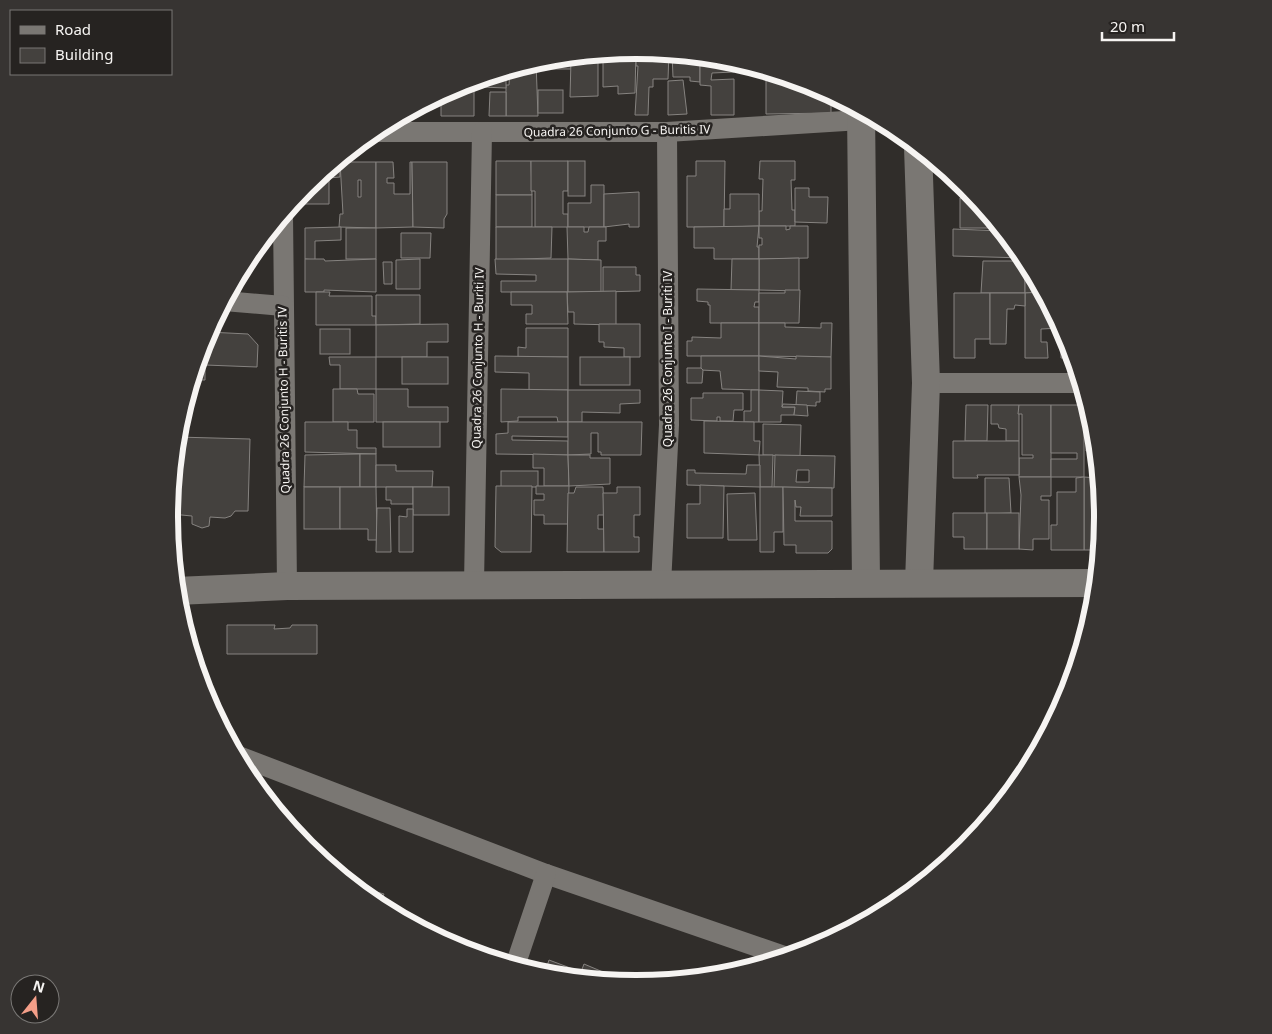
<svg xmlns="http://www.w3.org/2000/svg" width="1272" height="1034" font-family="'Noto Sans',sans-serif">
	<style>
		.building { fill: #44413e; stroke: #868380; fill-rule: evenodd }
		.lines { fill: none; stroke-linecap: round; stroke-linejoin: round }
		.street { stroke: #7a7773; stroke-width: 20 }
		.secondary { stroke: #7a7773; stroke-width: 28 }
		.labels { text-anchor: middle; stroke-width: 5; stroke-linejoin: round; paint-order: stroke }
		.street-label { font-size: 12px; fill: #f6f4f2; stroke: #262321 }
		.rim { fill: none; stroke: #f6f4f2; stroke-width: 6 }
	</style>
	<rect width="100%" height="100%" fill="#302d2a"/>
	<g class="building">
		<path d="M636 50 669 53 668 79H653V87H649L648 115H635L638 66H636Z"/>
		<path d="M636 50 635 93 618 94V86L603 87V53Z"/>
		<path d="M672 54 700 56V82L690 81V77H673Z"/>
		<path d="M571 56V69H538V61Z"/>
		<path d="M700 56 734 61V72L712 73 711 80 734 79V115H711V86L700 85Z"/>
		<path d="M586 57V60H598V96L570 97 571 60Z"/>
		<path d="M536 62 538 116H506V85H509L510 70Z"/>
		<path d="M506 71V88L481 87 482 78Z"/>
		<path d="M770 72 791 78H770Z"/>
		<path d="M766 78H791L815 86 831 94V113L766 114Z"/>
		<path d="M474 80V116H441V94L458 85Z"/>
		<path d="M683 80 687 114 668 115V81Z"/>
		<rect x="538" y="90" width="25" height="23"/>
		<path d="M490 92H506V116H489Z"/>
		<path d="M436 97V105H421Z"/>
		<path d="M496 161H531L532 195H496Z"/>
		<path d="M531 161H568V191H563V214H568V227H535V191H531Z"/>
		<rect x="568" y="161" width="17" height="35"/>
		<path d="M696 161H725L724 227H687V176H696Z"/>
		<path d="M760 161H795V180H791L792 210H795V226H759V211H762L763 179H759Z"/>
		<path d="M336 162H340V177L329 178V204H305V188Z"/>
		<path d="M340 162H376V228L339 227 340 214H343ZM358 180H361V197H358Z"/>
		<path d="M376 162H393L394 178H387V183H394V194H410V162H412L413 227 376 228Z"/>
		<path d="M412 162H447V214L444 219V228L413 227Z"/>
		<path d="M591 185H604V227H568V203H591Z"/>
		<path d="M795 188H809V197H828L827 223 795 222Z"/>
		<path d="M639 192V227H629V224L604 227V194Z"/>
		<path d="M730 194H759V226L724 227V209H730Z"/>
		<rect x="496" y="195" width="36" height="32"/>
		<path d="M960 198 976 199 1000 228H960Z"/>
		<path d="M759 226 757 247H759V259H714V248H694V227Z"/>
		<path d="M759 226H786V230L790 229V226H808V258L759 259V245H762V238H759Z"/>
		<path d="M341 227V240L315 241V260L305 259V228Z"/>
		<path d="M496 227H552L551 258 496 260Z"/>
		<path d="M567 227H584V232H588L589 227H606V241H598V260L568 259Z"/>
		<rect x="346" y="228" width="30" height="31"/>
		<path d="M953 229 1002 231 1024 258 953 256Z"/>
		<path d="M401 233H431L430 258H401Z"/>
		<path d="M799 258V291L759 290V259Z"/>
		<path d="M305 259H324L325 261 376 259V292L324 290V292H305Z"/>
		<path d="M420 259V289H396V260Z"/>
		<path d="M495 259H568V292H501V281H536V275L496 274Z"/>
		<path d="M568 259 601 260V292H568Z"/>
		<path d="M732 259H759V290H731Z"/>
		<path d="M983 261H1023V263L1019 264V268H1025V293H981Z"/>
		<path d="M1025 261H1026L1043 292 1025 293Z"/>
		<path d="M383 262H392V284H384Z"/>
		<path d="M603 267H636V275H640V291L603 292Z"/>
		<path d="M697 289 759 290V302H755L754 307H759V323H710V305H708V302L697 301Z"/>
		<path d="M785 290H800L799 323H759V293H785Z"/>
		<path d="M616 291V325L574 324V312H568L567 292Z"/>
		<path d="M316 292H330L329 296H372V316H376V325H316Z"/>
		<path d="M511 292H567L568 324H526V314H532V305H511Z"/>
		<path d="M1043 292 1061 328 1041 329V342H1047L1048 358H1025V293Z"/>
		<path d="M954 293H990V339H975V358H954Z"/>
		<path d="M990 293H1025V306L1015 305 1014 309H1007L1006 344H990Z"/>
		<path d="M376 295H420V324L376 325Z"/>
		<path d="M721 323H759V356H687V341H692V337L721 338Z"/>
		<path d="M759 323H785V327L821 328V323H832L831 357 759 356Z"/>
		<path d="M448 324V342H427V357H376V325Z"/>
		<path d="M599 324H640V357H624V348L604 347V342H599Z"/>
		<path d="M1061 326 1070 347V358H1061Z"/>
		<path d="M526 328H568V357H518V347L526 348Z"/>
		<rect x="320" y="329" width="30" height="25"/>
		<path d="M208 332 248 334 258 345 257 367 205 365V380H192Z"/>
		<path d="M495 356 568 357V390H529V373L495 372Z"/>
		<path d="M701 356H759V390L722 389 720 371 701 370Z"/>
		<path d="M759 356 796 359V356L831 357V389H825V392L808 391V388L777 387 778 372 759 371Z"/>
		<path d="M329 357H376V389H340V365H330Z"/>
		<rect x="402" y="357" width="46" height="27"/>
		<rect x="580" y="357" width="50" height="28"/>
		<path d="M687 368H701L703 370 702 383H687Z"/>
		<path d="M333 389H357L358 394H374V422H333Z"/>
		<path d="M376 389H408V407H448V422H376Z"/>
		<path d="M501 389 568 390V422H558L557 417H518V421L501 422Z"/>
		<path d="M568 390H640V403L620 404V413L582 412V422H568Z"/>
		<path d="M751 390H759V422H744V411H751Z"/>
		<path d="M759 390 783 391 782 407H795L794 415H781V422H759Z"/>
		<path d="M797 391 820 392V402H816V406L796 405Z"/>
		<path d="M703 393H743V410H734L733 421H720V417H717V421L691 420V398H703Z"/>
		<path d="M783 404 807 405 808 416 794 415 795 407H782Z"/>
		<path d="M966 405H988L987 441H965Z"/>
		<path d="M991 405H1019V441H1006V429L999 428 998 424H991Z"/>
		<path d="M1019 405H1051V477H1019V458H1033V455H1022V414H1018Z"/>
		<path d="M1051 405H1084V477H1051V459H1077V453H1051Z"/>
		<path d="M1086 405 1094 426 1097 451H1086Z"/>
		<path d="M704 421 754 422V441H760L759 455 704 453Z"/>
		<path d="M305 422H348V430H357V448H376V454L305 452Z"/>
		<rect x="383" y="422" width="57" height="25"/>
		<path d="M508 422H568V437L512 436V440L568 441V455L496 454V434L508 433Z"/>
		<path d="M568 422H642L641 455H601V452H598V433H591V454L568 455Z"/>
		<path d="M763 424 801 425 800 456 763 455Z"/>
		<path d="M177 437 250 439 248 511H235L231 516 225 518 210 517 209 526 202 528 192 524V516L171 514 170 511Z"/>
		<path d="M953 441H1019V475H977L978 478H953Z"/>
		<path d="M360 454V487H304L305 455Z"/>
		<rect x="360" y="454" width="16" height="33"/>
		<path d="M533 454 568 455 569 486H544V468H533Z"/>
		<path d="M568 455H590V458H610V484L569 486Z"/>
		<path d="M759 455H773L772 487H760Z"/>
		<path d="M775 455 835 456 834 488 774 487ZM797 470H809V482H796Z"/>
		<path d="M376 465H396V471H433L432 487H376Z"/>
		<path d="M747 465H760V487L687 485V470H695V473L746 474Z"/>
		<rect x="501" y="471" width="37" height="16"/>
		<path d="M1019 477H1051V496H1041V500H1049V539H1033V550L1019 549 1021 495Z"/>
		<path d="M1084 477 1098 478V483H1100L1103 517 1098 519V550H1084Z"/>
		<path d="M1084 477V550H1051V525H1057V492H1076V478Z"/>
		<path d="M985 478H1009L1011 513 985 514Z"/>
		<path d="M700 485 724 486 723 538H687V504H700Z"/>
		<path d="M496 486H532L531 552H501L495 547Z"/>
		<path d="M536 486H569L568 524H544V515H534V500H544V494H536Z"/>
		<rect x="304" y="487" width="36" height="42"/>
		<path d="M340 487H376L377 540H368V529H340Z"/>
		<path d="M386 487H413V504H391V500H386Z"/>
		<rect x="413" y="487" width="36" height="28"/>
		<path d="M576 487H603L604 515H598V529H604V552H567L568 493H574Z"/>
		<path d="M617 487H640V515H634V537H639V552H604L603 493H617Z"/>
		<path d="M760 487H783V532H774V552H760Z"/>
		<path d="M783 487 832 488V516H800L801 507H796L795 500V521H832V549L828 553H796V545H784Z"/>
		<path d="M755 493 757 540H728L727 494Z"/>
		<path d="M377 508H390L391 552H376Z"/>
		<path d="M407 509H413V552H399V516L407 517Z"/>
		<path d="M953 513H987V549H964V537H953Z"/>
		<rect x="987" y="513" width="32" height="36"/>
		<path d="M227 625H275L274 629 290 628 292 625H317V654H227Z"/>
		<path d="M352 885 384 894 379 907 376 905Z"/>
		<path d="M549 960 581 972 584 964 603 972 600 980 544 975Z"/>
	</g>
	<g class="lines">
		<g class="street">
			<path d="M373 132H667L861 120"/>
			<path d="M283 215 287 586"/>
			<path d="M224 301 283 306"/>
			<path d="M926 383H1081"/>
			<path d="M474 584 482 132"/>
			<path d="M661 585 669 425 667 132"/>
			<path d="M236 755 546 874 787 957"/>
			<path d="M515 966 546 874"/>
		</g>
		<g class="secondary">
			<path d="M861 110 866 582"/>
			<path d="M918 147 926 383 919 583"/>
			<path d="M176 591 287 586 1097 583"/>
		</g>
	</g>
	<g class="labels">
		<g class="street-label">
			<text transform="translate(617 131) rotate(-1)" y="4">Quadra 26 Conjunto G - Buritis IV</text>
			<text transform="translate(478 358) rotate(-89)" y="4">Quadra 26 Conjunto H - Buriti IV</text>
			<text transform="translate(668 359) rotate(-90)" y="4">Quadra 26 Conjunto I - Buriti IV</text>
			<text transform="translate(284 400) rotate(-91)" y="4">Quadra 26 Conjunto H - Buritis IV</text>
		</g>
	</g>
	<path d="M0 0H1272V1034H0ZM178 517a458 458 0 1 1 916 0a458 458 0 1 1-916 0Z" fill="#373432" fill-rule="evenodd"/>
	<path class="rim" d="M178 517a458 458 0 1 1 916 0a458 458 0 1 1-916 0Z"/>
	<rect x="10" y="10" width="162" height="65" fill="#262321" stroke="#797775"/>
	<rect x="20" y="26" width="25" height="8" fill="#7a7773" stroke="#797775"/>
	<text x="55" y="35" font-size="15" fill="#f6f4f2">Road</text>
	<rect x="20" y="48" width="25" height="15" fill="#44413e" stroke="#797775"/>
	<text x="55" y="60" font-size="15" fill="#f6f4f2">Building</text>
	<g transform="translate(35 999) rotate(17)"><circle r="24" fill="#262321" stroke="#797775"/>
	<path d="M0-4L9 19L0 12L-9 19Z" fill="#f49e88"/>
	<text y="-8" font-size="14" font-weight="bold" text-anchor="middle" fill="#f6f4f2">N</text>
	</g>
	<path d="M1102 32v8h72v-8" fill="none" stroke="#f6f4f2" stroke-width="2.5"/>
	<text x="1110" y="32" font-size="15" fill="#f6f4f2" stroke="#262321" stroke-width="4" paint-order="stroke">20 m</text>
</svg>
